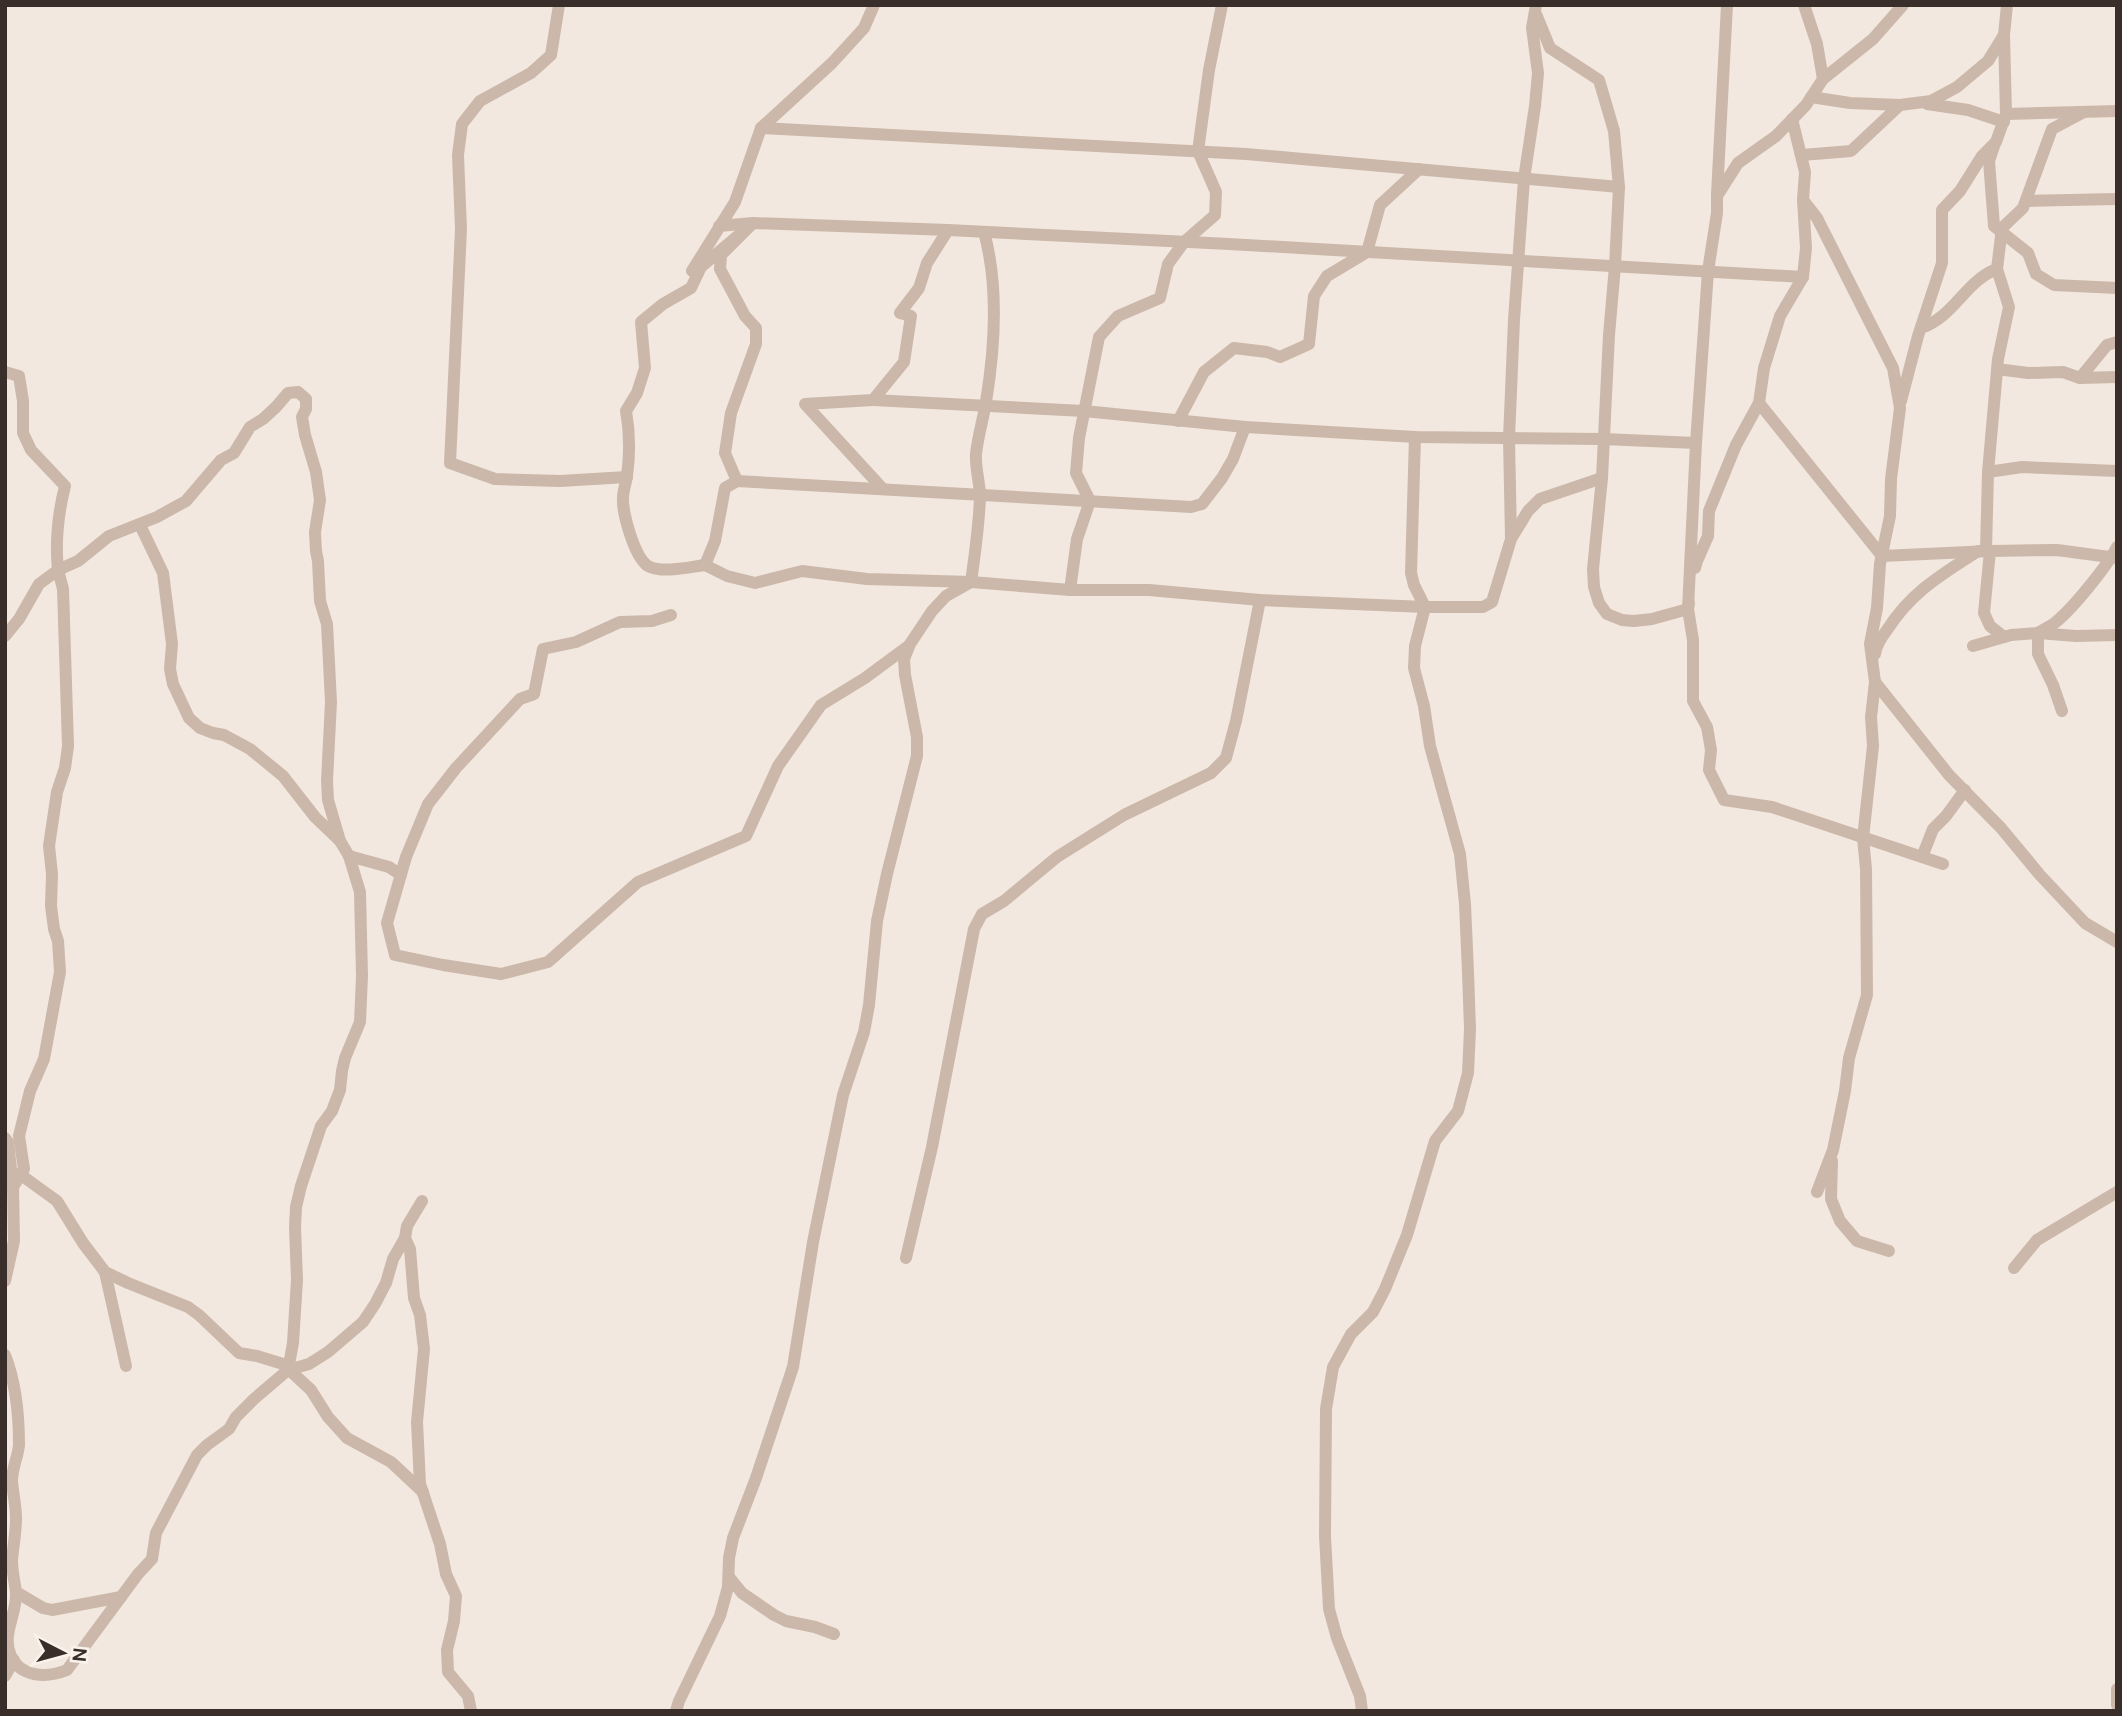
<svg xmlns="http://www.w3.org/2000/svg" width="2122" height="1716" font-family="'DM Sans',sans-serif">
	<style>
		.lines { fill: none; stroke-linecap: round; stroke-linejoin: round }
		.minor { stroke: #cbb8aa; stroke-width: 12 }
	</style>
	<rect width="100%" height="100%" fill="#f3e8df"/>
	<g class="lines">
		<g class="minor">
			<path d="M559 5 551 55 531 73 480 101 462 124 458 155 461 229 450 463 495 479 560 481 627 477"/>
			<path d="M1804 5 1817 44 1823 79"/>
			<path d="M1536 14 1550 48 1599 80 1614 131 1619 187 1615 266 1609 335 1602 478 1593 569 1594 587 1599 603 1607 614 1622 620 1634 621 1652 619 1688 609 1696 443 1708 271 1717 213V196L1738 163 1776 136 1806 105 1823 79 1873 39 1903 5"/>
			<path d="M1811 97 1850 103 1900 105"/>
			<path d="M1927 104 1968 110 2004 122"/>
			<path d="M2006 114 2117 111"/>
			<path d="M1792 119 1805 172 1803 200 1817 218 1893 368 1900 408 1891 479 1890 516 1880 564 1877 608 1870 644 1875 682 1871 717 1873 746 1863 838 1866 869 1867 995 1849 1058 1845 1091 1833 1150 1817 1192"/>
			<path d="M761 128 1246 154 1619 187"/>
			<path d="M1994 146 1989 161 1994 226 2028 253 2036 274 2054 285 2117 288"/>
			<path d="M1802 155 1851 151 1900 105 1931 101 1957 87 1988 61 2004 35"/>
			<path d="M1717 194 1727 5"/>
			<path d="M2026 201 2117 199"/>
			<path d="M753 223 721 255 720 269 745 316 756 328V344L731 413 725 453 737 481 725 488 715 541 705 565C690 567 664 573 650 567 635 561 622 512 623 498 623 491 626 483 627 476 630 454 630 433 626 411L637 393 645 368 641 322 663 304 691 288 701 267Z"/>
			<path d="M719 226 753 223 948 230 1229 244 1803 277"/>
			<path d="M692 271 735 202 761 128 832 63 864 28 874 5"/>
			<path d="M1921 328C1954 317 1966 280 1997 269L2002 228 2023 208 2052 129 2084 112"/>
			<path d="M1997 369 2028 373 2063 372 2080 378 2117 377"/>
			<path d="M5 372 19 376 23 401V433L31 450 65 486C58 514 55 541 58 570L39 584 19 619 5 636"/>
			<path d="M2080 378 2107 345 2117 342"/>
			<path d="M873 400 1084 411 1245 427 1415 437 1603 439 1696 443"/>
			<path d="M1901 401 1918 336 1942 263V210L1960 191 1982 156 1996 142 2006 114 2004 35 2007 5"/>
			<path d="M1759 403 1882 556 1990 551"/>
			<path d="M1178 421 1204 372 1234 348 1267 352 1280 357 1309 344 1314 296 1327 276 1367 252 1380 205 1419 169"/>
			<path d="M1988 472 2022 467 2117 471"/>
			<path d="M737 481 1191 507 1202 504 1222 478 1233 459 1245 427"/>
			<path d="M883 489 805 404 873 400 904 362 911 316 900 313 919 288 927 263 948 230"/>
			<path d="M140 525 163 573 172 644 170 669 173 684 189 718 200 728 213 733 224 735 250 749 283 776 315 817 340 841 349 856 360 892 362 976 360 1022 345 1058 342 1071 340 1090 332 1111 321 1126 301 1186 296 1207 295 1227 297 1280 293 1343 288 1370"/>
			<path d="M1511 538 1509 438 1514 320 1524 179 1535 106 1538 73 1532 28 1536 5"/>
			<path d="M1986 551 1988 472 1998 359 2009 307 1997 269"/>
			<path d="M705 565 727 576 755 583 802 571 867 579 971 582 1070 590H1149L1260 600 1425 607H1483L1492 602 1511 539 1528 511 1540 499 1602 478"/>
			<path d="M1695 568 1697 561 1708 536 1709 511 1736 445 1759 403 1764 368 1780 316 1803 277 1806 248 1803 200"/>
			<path d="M1070 590 1077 539 1090 501 1076 473 1079 438 1099 337 1118 316 1160 298 1168 264 1184 242 1215 215 1216 192 1198 151 1209 70 1222 5"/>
			<path d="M1689 603 1688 609 1693 640V701L1707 727 1711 750 1709 770 1724 800 1772 807 1943 864"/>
			<path d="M671 615 652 621 620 622 576 642 543 649 534 694 520 699 456 768 428 804 406 857 387 923 395 955 443 965 501 974 548 962 638 882 746 836 778 766 821 705 865 678 907 647"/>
			<path d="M2004 637 1990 626 1984 613 1990 551 2057 550 2117 558"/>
			<path d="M1973 646 2011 635 2038 633 2076 636 2117 635"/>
			<path d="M1875 654C1876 645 1881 638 1887 630 1911 592 1941 575 1978 551"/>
			<path d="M1875 682 1949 775 2001 828 2040 875 2085 923 2117 942"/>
			<path d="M2062 711 2053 685 2038 654V633C2044 629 2052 626 2057 621 2074 607 2107 566 2117 547"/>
			<path d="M349 856 389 867 401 875"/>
			<path d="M1922 857 1933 829 1946 816 1965 790"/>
			<path d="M5 1138 8 1142 13 1187"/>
			<path d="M1832 1161 1831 1199 1840 1221 1857 1241 1889 1251"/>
			<path d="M21 1175 57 1201 83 1243 105 1272 128 1283 188 1307 199 1315 239 1353 257 1356 283 1364 311 1390 328 1417 347 1438 391 1462 423 1492"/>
			<path d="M405 1238 410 1249 414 1298 420 1315 424 1349 417 1422 420 1484 440 1544 446 1574 456 1596 454 1621 447 1650 448 1672 468 1696 471 1711"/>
			<path d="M906 1258 932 1147 974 929 982 914 1004 901 1057 857 1124 815 1211 773 1226 758 1236 721 1260 600"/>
			<path d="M2014 1268 2037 1240 2117 1192"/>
			<path d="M105 1272 126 1366"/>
			<path d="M5 1281 14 1241 13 1187 24 1169 19 1136 30 1091 44 1059 60 972 58 941 54 929 51 906 52 874 49 846 57 792 65 768 68 746 63 589 58 570 78 561 109 536 157 517 186 501 221 460 234 453 250 427 263 419 276 407 288 393 298 392 306 399V409L302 417 305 435 316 472 320 500 315 532 316 551 318 561 320 601 327 624 331 702 327 781 328 800 340 841"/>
			<path d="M5 1355C16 1383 19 1415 19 1445 18 1457 12 1468 12 1481 13 1494 16 1506 16 1518 16 1533 13 1547 12 1561 12 1572 15 1582 16 1593 17 1614 1 1635 11 1656 21 1678 47 1678 67 1670L138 1574 152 1559 156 1533 197 1455 207 1445 229 1429 236 1417 254 1399 288 1370 309 1364 328 1352 363 1322 375 1304 386 1283 393 1259 405 1238 407 1226 422 1201"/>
			<path d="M729 1577 742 1593 774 1615 786 1621 815 1627 834 1634"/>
			<path d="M16 1592 43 1608 52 1610 121 1597"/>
			<path d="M5 1676 14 1660"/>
			<path d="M2117 1689V1705"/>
			<path d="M676 1711 679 1701 720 1616 728 1587 729 1558 733 1538 756 1478 793 1367 813 1242 843 1095 864 1032 869 1005 877 921 887 874 917 756V737L905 675 904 659 910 644 932 611 946 596 971 582C975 554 979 525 980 497 980 483 975 468 976 454 978 436 983 420 986 402 995 347 999 286 984 232"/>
			<path d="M1362 1711 1360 1696 1337 1638 1329 1609 1325 1536 1326 1409 1333 1367 1351 1334 1373 1312 1385 1289 1407 1235 1435 1141 1458 1111 1468 1073 1470 1029 1468 972 1465 904 1460 854 1430 746 1424 706 1414 668 1415 646 1425 607 1414 585 1411 573 1415 437"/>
		</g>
	</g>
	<rect width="2122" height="1716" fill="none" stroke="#392e2a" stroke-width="14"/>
	<g transform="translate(63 1653) rotate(96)" stroke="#faf3eb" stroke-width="5" paint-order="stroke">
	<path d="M0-5L12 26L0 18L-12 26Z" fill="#392e2a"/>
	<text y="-10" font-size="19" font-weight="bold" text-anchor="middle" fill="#392e2a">N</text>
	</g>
</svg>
